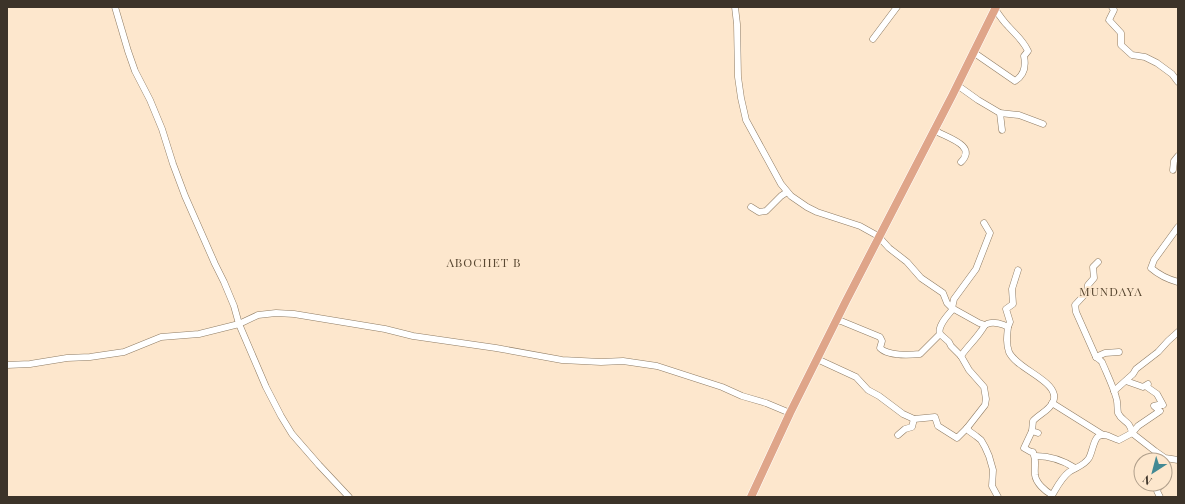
<svg xmlns="http://www.w3.org/2000/svg" width="1185" height="504" font-family="'Playfair Display',serif">
	<style>
		.lines { fill: none; stroke-linecap: round; stroke-linejoin: round }
		.minor-casing { stroke: #8f7c64; stroke-width: 7 }
		.major-casing { stroke: #fff; stroke-width: 9 }
		.minor { stroke: #fff; stroke-width: 6 }
		.major { stroke: #dfa589; stroke-width: 8 }
		.labels { text-anchor: middle; stroke-width: 3.5; stroke-linejoin: round; paint-order: stroke }
		.quarter-label { font-size: 12px; letter-spacing: 1px; fill: #594832; stroke: #fde7cd }
	</style>
	<rect width="100%" height="100%" fill="#fde7cd"/>
	<g class="lines">
		<g class="minor-casing">
			<g id="minor">
				<path d="M115 7 128 51 135 71 150 100 162 129 173 164 185 196 215 264 224 282 234 306 239 324 266 387 281 416 292 434 319 465 349 497"/>
				<path d="M735 7 737 24 738 77 741 98 746 120 781 184 791 196 807 207 817 212 860 226 878 236 889 248 907 262 921 278 943 293 947 303 952 308 979 323 985 325"/>
				<path d="M1112 7 1114 10 1109 20 1121 33V45L1132 55 1145 57 1157 63 1172 74 1178 82"/>
				<path d="M873 39 897 7"/>
				<path d="M973 52 1015 81C1025 75 1026 66 1024 56L1028 51C1023 40 1016 35 1008 26 1003 21 999 15 995 9"/>
				<path d="M957 85 978 100 1000 113 1019 115 1043 124"/>
				<path d="M1000 113 1002 130"/>
				<path d="M934 130C945 137 978 145 961 162"/>
				<path d="M1173 170 1174 161 1178 156"/>
				<path d="M751 207 759 212 766 211 781 196 787 192"/>
				<path d="M1178 227 1154 260 1151 268C1159 275 1167 279 1178 282"/>
				<path d="M1098 262 1093 267 1094 278 1088 285 1087 292 1075 305 1076 312 1096 357 1100 360 1102 362C1107 374 1113 386 1116 397 1118 402 1117 408 1118 413 1122 422 1130 420 1132 433"/>
				<path d="M952 308 954 299 976 269 990 233 984 223"/>
				<path d="M836 321H841L880 337 882 341 880 348C888 356 910 355 920 354L940 334C937 326 948 315 953 309"/>
				<path d="M1008 327 1010 322 1006 309 1013 304 1012 289 1018 270"/>
				<path d="M961 356C967 347 975 340 981 331 983 329 984 325 987 324 993 321 1003 324 1008 327 1007 336 1006 343 1009 352 1017 370 1062 382 1053 402 1049 411 1039 414 1033 421L1032 431 1038 433"/>
				<path d="M1096 357 1105 353 1119 352"/>
				<path d="M817 359 856 377 868 390 879 396 903 414 914 419 935 417 938 426 957 438 967 428 985 405 986 399 984 387 969 370 961 356 951 346 949 342 940 334"/>
				<path d="M7 365 30 364 67 358 90 357 124 352 161 337 199 334 239 324 258 315 276 313 294 314 385 329 413 336 496 348 562 360 601 362 623 361 657 366 722 387 742 396 766 403 790 413"/>
				<path d="M1126 381 1143 387 1148 384 1147 387 1157 394 1163 405H1158L1154 406 1160 411 1138 426 1132 433"/>
				<path d="M1114 391 1133 374 1136 369 1158 352 1168 341 1178 332"/>
				<path d="M1052 403 1103 435"/>
				<path d="M967 428 969 431 976 436 981 440 985 447 989 456 993 470 992 486 998 497"/>
				<path d="M1032 431 1024 448 1031 452H1033C1037 462 1034 465 1035 475 1036 483 1045 491 1052 495"/>
				<path d="M898 435 905 429 912 427 914 419"/>
				<path d="M1036 456C1049 456 1064 461 1075 468"/>
				<path d="M1160 484 1157 491 1160 497"/>
				<path d="M1051 497C1056 489 1061 478 1069 472 1076 467 1084 466 1089 458 1092 453 1094 438 1099 436 1105 432 1113 439 1119 440L1132 433 1155 451 1165 458 1178 460"/>
			</g>
		</g>
		<g class="major-casing">
			<path id="major" d="M751 497 790 413 846 301 952 96 996 7"/>
		</g>
		<use href="#minor" class="minor"/>
		<use href="#major" class="major"/>
	</g>
	<g class="labels">
		<g class="quarter-label">
			<text x="484" y="267">ABOCHET B</text>
			<text x="1111" y="296">MUNDAYA</text>
		</g>
	</g>
	<rect width="1185" height="504" fill="none" stroke="#3c3329" stroke-width="16"/>
	<g transform="translate(1153 472) rotate(216)"><circle r="19" fill="#fde7cd" stroke="#b09f8b"/>
	<path d="M0-3L7 15L0 10L-7 15Z" fill="#438994"/>
	<text y="-6" font-size="11" font-weight="bold" text-anchor="middle" fill="#3c3329">N</text>
	</g>
</svg>
